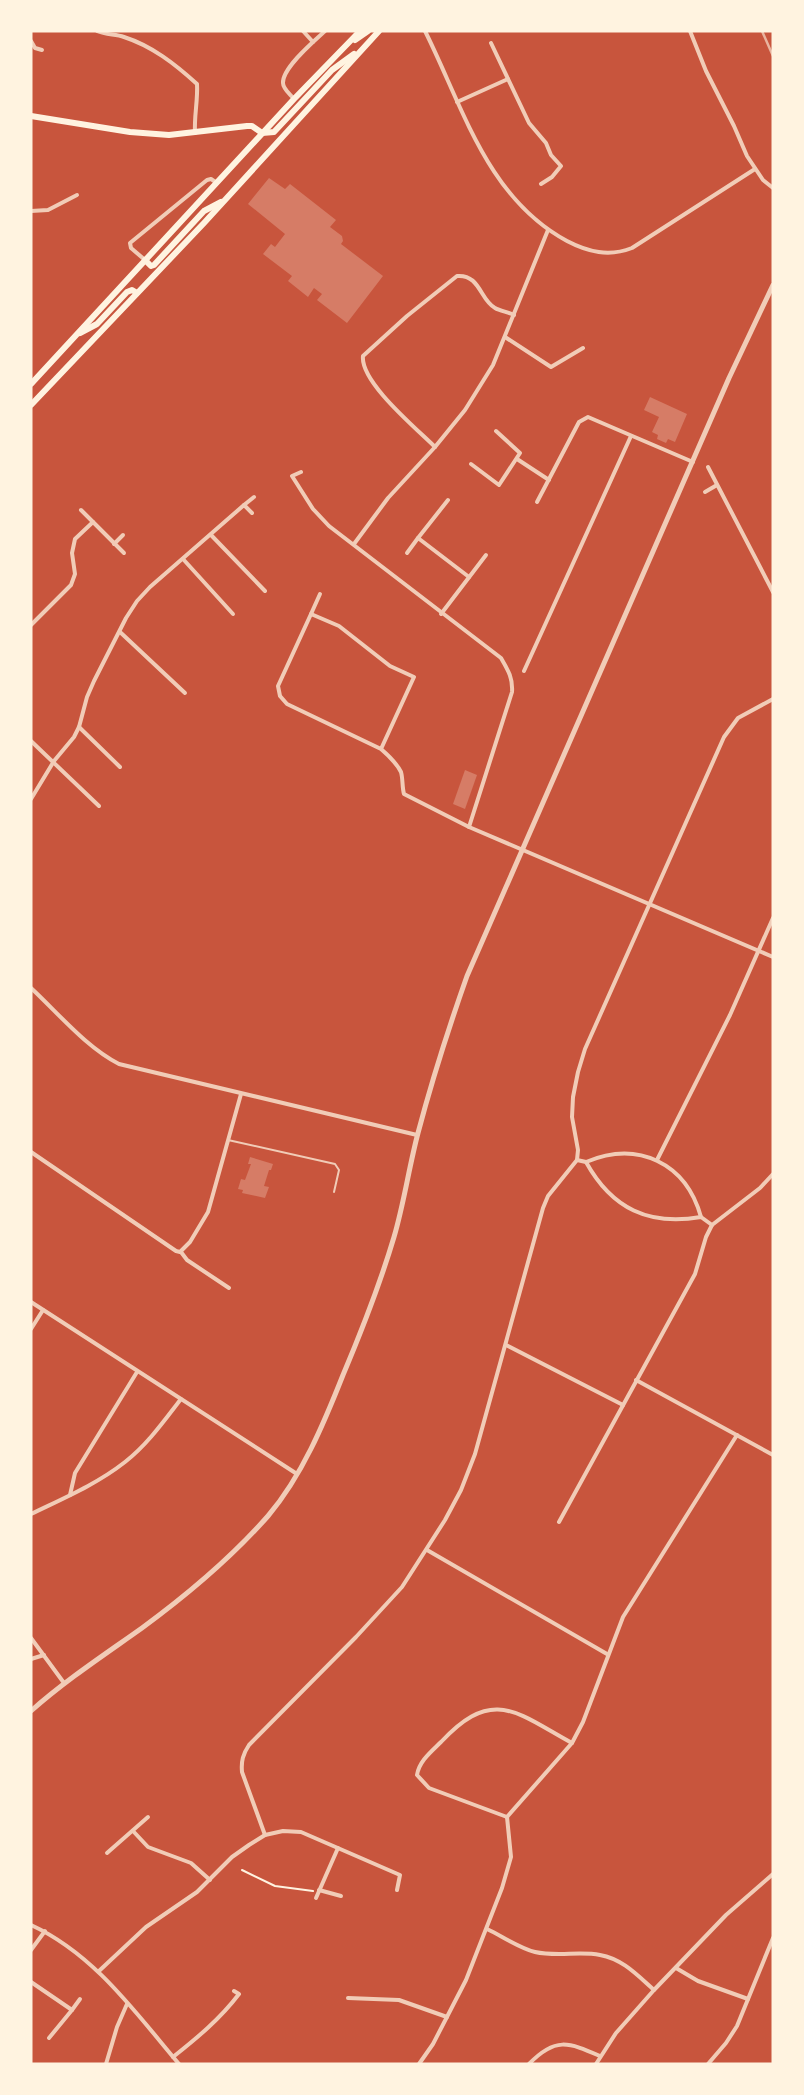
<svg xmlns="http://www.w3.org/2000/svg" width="804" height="2095" font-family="Manrope,sans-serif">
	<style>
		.building { fill: #d67c66 }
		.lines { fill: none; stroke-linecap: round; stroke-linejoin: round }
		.path { stroke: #fff3e0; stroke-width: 2 }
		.service { stroke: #f1ccb7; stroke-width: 2 }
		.minor { stroke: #f1ccb7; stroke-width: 4 }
		.tertiary { stroke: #f1ccb7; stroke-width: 5 }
		.primary { stroke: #fff3e0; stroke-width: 6 }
		.rail { stroke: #e9b49f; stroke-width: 2.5 }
	</style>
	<rect width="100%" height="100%" fill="#c8553d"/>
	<g class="building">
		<path d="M269 178 285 189 290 184 336 220 330 227 342 236 343 241 341 244 383 276 347 323 317 300 322 294 314 288 308 297 288 281 292 276 263 254 271 244 275 247 285 234 248 204Z"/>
		<path d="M650 397 687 414 675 442 668 439 666 443 657 439 658 435 652 432 659 417 644 410Z"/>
		<path d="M465 770 477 775 465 809 453 804Z"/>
		<path d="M250 1157 273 1164 271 1170H269L264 1186 269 1187 265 1198 242 1193 243 1190 238 1189 241 1179 245 1180 251 1164H248Z"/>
	</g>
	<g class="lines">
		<path class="path" d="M242 1870 275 1886 313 1891"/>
		<path class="service" d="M228 1140 335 1164 339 1170 334 1192"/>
		<g class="minor">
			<path d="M97 31C106 35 115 34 124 37 152 46 175 64 197 84 198 100 194 116 195 133"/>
			<path d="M303 31 313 42"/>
			<path d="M425 31C463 107 487 198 567 241 588 252 609 257 632 248L755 169"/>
			<path d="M690 31 706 71 734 126 747 156 763 180 773 188"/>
			<path d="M31 41 35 48 42 50"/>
			<path d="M491 43 529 123 546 143 551 155 561 166 552 177 541 184"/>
			<path d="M294 99C290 94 283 89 283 83 282 68 314 41 325 31"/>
			<path d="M457 102 508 79"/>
			<path d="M31 211 48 210 77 195"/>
			<path d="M145 260 131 248 130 243 207 180 211 179 217 183"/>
			<path d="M505 337 551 367 583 348"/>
			<path d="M435 447C417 429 360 382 363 356L407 316 457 276C480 274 480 300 495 308 500 311 508 312 514 315"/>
			<path d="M517 459 549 480"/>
			<path d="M471 464 499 485 520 453 496 431"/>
			<path d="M708 467 773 592"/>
			<path d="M301 472 292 476 313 509 329 526 501 658C508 670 513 678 512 692L469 827"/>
			<path d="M705 492 717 485"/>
			<path d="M448 500 418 538 469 577"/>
			<path d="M537 502 579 422 588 417 693 462"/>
			<path d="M244 505 254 497"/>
			<path d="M81 510 93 522"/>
			<path d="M211 535 265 591"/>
			<path d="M114 544 123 535"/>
			<path d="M354 544 388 498 435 447 465 410 493 365 548 230"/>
			<path d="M407 553 418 538"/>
			<path d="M183 559 233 614"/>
			<path d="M311 614 320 594"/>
			<path d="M441 614 486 555"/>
			<path d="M31 625 71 585 75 574 72 553 75 539 93 522 124 553"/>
			<path d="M120 632 185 693"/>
			<path d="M524 671 631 436"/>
			<path d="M79 727 120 767"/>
			<path d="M31 741 99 806"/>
			<path d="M381 749 414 677 390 666 339 626 311 614 278 686 280 696 287 704 381 749C388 755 397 764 401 772 403 779 402 787 404 794L469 827 773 957"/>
			<path d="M31 799 54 761 74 737 79 727 87 697 94 681 126 618 137 601 150 587 244 505 252 513"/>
			<path d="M31 988C59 1014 86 1047 119 1064L417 1135"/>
			<path d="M31 1152 176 1251 180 1252 190 1242 208 1212 241 1094"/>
			<path d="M577 1160 586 1162C612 1209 649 1226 701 1217L712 1225"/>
			<path d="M657 1160 730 1015 773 918"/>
			<path d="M586 1162C638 1140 686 1163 701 1217"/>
			<path d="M181 1252 187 1260 229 1288"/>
			<path d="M31 1302 297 1474"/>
			<path d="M31 1329 43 1310"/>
			<path d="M506 1345 623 1405"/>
			<path d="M636 1380 773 1455"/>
			<path d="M70 1495 75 1473 137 1372"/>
			<path d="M31 1514C64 1498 97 1484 125 1462 147 1445 164 1421 181 1399"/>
			<path d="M559 1522 695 1274 706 1237 712 1225 760 1188 773 1174"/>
			<path d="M427 1550 607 1654"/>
			<path d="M31 1638 64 1683"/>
			<path d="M31 1659 44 1655"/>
			<path d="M507 1817 572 1743 583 1722 623 1617 737 1435"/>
			<path d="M507 1817 429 1788 417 1775C419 1761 432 1751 441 1742 493 1686 517 1713 572 1743"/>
			<path d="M133 1831 148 1847 191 1863 210 1880"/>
			<path d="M265 1835 242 1772C241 1761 243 1754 249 1745L356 1637 402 1587 445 1520 461 1490 475 1454 543 1208 548 1196 577 1160 578 1150 572 1117 573 1097 578 1072 585 1049 724 737 738 718 773 699"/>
			<path d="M107 1853 148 1817"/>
			<path d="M319 1890 341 1896"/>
			<path d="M316 1898 338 1848"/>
			<path d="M31 1925C94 1954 135 2012 179 2064"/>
			<path d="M487 1929C502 1936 519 1948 535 1952 557 1957 579 1951 600 1955 623 1959 638 1976 654 1990"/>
			<path d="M31 1950 45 1931"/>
			<path d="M676 1968 698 1981 748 1999"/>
			<path d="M99 1971 146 1927 197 1892 232 1857 249 1845 265 1835 283 1831 301 1832 400 1875 397 1890"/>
			<path d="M31 1982 72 2010 49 2038"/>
			<path d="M348 1998 399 2000 447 2017"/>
			<path d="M72 2010 80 1999"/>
			<path d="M173 2057C197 2038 220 2019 239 1994L234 1991"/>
			<path d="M106 2064 117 2027 127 2004"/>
			<path d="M419 2064 433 2044 466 1980 502 1888 511 1857 507 1817"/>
			<path d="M529 2064C555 2037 568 2042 600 2056"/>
			<path d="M596 2064 616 2033 654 1990 726 1915 773 1874"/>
			<path d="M708 2064 726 2043 737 2026 773 1938"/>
		</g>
		<path class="tertiary" d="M31 1711C66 1680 104 1655 142 1628 187 1595 231 1558 268 1516 302 1476 324 1423 343 1375 362 1330 380 1284 394 1237 404 1203 409 1167 418 1133 432 1080 449 1027 467 976L729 378 773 285"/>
		<g class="primary">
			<path d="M355 40 368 31"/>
			<path d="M31 116 130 132 169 135 247 126H252L262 133"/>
			<path d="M262 133 274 132 332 70 354 54"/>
			<path d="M145 260 151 266 154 265 204 211 221 202"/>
			<path d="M80 333 97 324 127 292 132 290 137 293"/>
			<path d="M31 384 294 99 360 31"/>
			<path d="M31 405 204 223 379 31"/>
		</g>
		<path class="rail" d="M762 31 773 56"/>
	</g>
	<rect width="804" height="2095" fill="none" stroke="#fff3e0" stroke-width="65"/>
</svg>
